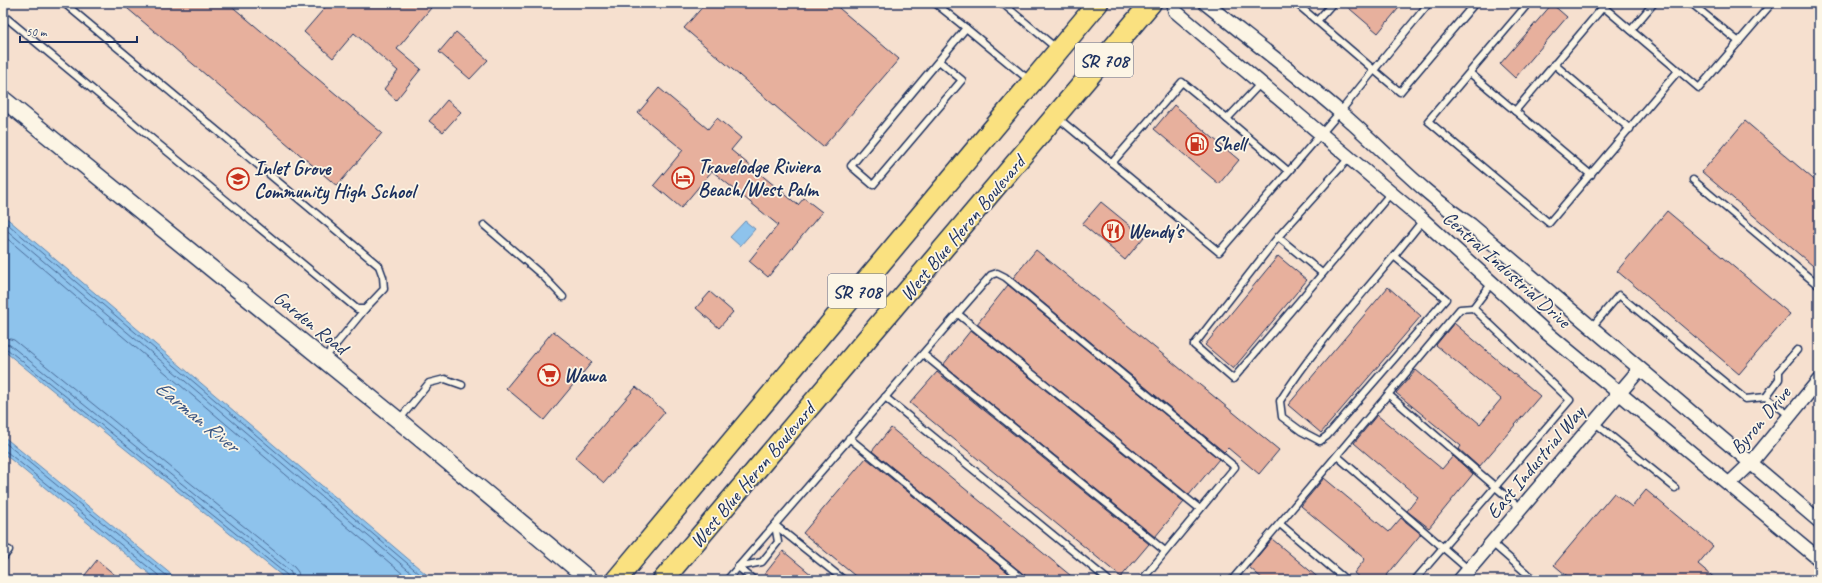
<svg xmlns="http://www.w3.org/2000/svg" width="1822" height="583" font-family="Caveat,sans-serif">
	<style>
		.water { fill: #8ec3ec; stroke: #6088b3 }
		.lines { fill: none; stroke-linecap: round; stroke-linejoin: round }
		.shore { stroke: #496a97; stroke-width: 1 }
		.building { fill: #e7b09d; stroke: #1b2f5e }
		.service-casing { stroke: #1b2f5e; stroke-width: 9 }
		.minor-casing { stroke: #1b2f5e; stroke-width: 16 }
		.tertiary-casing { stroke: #1b2f5e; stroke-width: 19 }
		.primary-casing { stroke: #1b2f5e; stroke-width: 23 }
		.service { stroke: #fcf5e5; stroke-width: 6 }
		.minor { stroke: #fcf5e5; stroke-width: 13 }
		.tertiary { stroke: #fcf5e5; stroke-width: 16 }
		.primary { stroke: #fae180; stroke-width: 20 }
		.labels { text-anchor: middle; stroke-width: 3.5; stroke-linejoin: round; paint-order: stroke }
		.shield { fill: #fcf5e5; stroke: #5e6a86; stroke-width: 1 }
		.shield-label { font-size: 19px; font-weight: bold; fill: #1b2f5e }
		.poi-label { font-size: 20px; font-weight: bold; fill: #1b2f5e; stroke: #fcf5e5; text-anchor: start }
		.street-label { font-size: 20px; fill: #1b2f5e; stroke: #fcf5e5 }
		.water-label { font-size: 21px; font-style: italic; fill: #385482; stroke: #fcf5e5 }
	</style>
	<rect width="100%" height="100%" fill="#f6e0cf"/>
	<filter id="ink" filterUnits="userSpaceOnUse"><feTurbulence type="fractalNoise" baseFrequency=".025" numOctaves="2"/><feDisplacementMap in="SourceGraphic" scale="8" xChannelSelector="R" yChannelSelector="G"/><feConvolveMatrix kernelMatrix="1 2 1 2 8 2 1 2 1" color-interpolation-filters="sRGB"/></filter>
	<g filter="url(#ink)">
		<g class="water">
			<path d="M3 215 433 580H287L3 350Z"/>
			<path d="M745 221 755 229 740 246 730 237Z"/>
			<path d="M3 436 178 580H157L3 453Z"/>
		</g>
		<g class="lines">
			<g class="shore">
				<path d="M3 220 427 580"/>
				<path d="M3 227 420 580"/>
				<path d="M3 235 410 580"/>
				<path d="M3 337 14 340 294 567 298 572 300 580"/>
				<path d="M3 343 10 345 290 571 294 580"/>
				<path d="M3 348 7 349 287 575 289 580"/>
				<path d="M3 441 172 580"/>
				<path d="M3 451 7 452 158 575 160 580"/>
			</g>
		</g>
		<g class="building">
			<path d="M121 3H228L382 133 337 186Z"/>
			<path d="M329 3H425L431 8 397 49 421 69 396 100 384 89 398 71 354 33 333 58 304 32Z"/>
			<path d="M706 3H833L899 59 823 147 684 28Z"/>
			<path d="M1343 3H1403L1378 33Z"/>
			<path d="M1552 4 1567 17 1515 78 1500 64Z"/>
			<path d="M456 32 488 60 470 79 439 52Z"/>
			<path d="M659 88 708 129 717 118 741 138 731 150 798 205 804 198 822 212 768 277 749 261 778 225 712 171 681 208 654 185 683 150 638 113Z"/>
			<path d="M447 100 461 112 443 132 429 121Z"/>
			<path d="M1174 105 1239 160 1219 184 1154 129Z"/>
			<path d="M1745 121 1819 184V271L1702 172Z"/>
			<path d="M1101 202 1144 237 1125 260 1082 224Z"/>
			<path d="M1667 211 1790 314 1739 374 1617 271Z"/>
			<path d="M1036 250 1279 450 1259 474 1228 448 1224 452 1013 278Z"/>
			<path d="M1278 256 1307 280 1233 369 1205 345Z"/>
			<path d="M1008 285 1219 459 1189 495 977 324Z"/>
			<path d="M1388 287 1421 316 1321 433 1288 405Z"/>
			<path d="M710 292 733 312 719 328 696 308Z"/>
			<path d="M1454 323 1540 396 1479 467 1459 449 1461 446 1396 393 1416 370 1480 424 1501 399 1436 345Z"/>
			<path d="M971 330 1184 502 1155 537 943 365Z"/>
			<path d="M553 331 592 362 544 420 506 388Z"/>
			<path d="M937 372 1149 544 1121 577 910 403Z"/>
			<path d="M636 387 665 412 604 483 575 458Z"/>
			<path d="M1377 415 1442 469 1453 456 1473 474 1429 528 1407 511 1418 497 1354 443Z"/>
			<path d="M891 428 1076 580H1028L1027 577 872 451Z"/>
			<path d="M866 458 1017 580H860L803 533Z"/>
			<path d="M1324 478 1389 532 1401 518 1421 534 1383 580H1362L1354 573 1365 559 1301 506Z"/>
			<path d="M1646 490 1713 546 1698 564 1717 580H1572L1554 565 1614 493 1632 507Z"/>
			<path d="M1272 539 1321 580H1264L1249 567Z"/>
			<path d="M783 551 818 580H771L764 575Z"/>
			<path d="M97 560 121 580H81Z"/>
		</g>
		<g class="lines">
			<g class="service-casing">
				<g id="service">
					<path d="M935 3 966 28"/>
					<path d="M1002 3 1056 48"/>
					<path d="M1429 3 1374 70 1400 92 1475 3"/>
					<path d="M1599 3 1699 88 1772 3"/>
					<path d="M1691 3 1739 42"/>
					<path d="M1526 6 1428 121 1549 223 1678 71"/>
					<path d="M3 15 357 309H365L384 289 383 277 379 266 64 3"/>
					<path d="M1317 21 1333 3"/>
					<path d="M1631 30 1654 3"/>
					<path d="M939 61 962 80 873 185 851 166 966 28 1029 80"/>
					<path d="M1554 64 1630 129"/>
					<path d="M1470 73 1591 175"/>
					<path d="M1515 111 1603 7"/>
					<path d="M1058 118 1219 252 1340 112 1374 70 1296 3"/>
					<path d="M1227 119 1288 171"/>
					<path d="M1349 158 1278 237 1194 345 1233 379 1391 193"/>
					<path d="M1112 163 1182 82 1227 119 1261 83"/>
					<path d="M1693 180 1819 286"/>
					<path d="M484 225 543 276 563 297"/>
					<path d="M1278 237 1322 273"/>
					<path d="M1395 257 1446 299 1327 436 1320 441 1301 431 1282 417 1280 401C1321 336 1376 281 1423 220"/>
					<path d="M958 314 1200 509"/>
					<path d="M1591 328 1619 295 1745 399 1766 397 1790 416"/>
					<path d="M923 354 1165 551"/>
					<path d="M324 359 365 309"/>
					<path d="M1389 395 1521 509"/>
					<path d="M885 397 1108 580"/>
					<path d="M1766 397 1779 379V371L1797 350"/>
					<path d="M399 420 429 383 445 379 462 385"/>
					<path d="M1594 422 1675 488"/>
					<path d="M849 438 1024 580"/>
					<path d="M1819 454V456"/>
					<path d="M1337 456 1469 570"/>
					<path d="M1280 524 1346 580"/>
					<path d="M775 525 844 580"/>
					<path d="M1492 543 1534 580"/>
					<path d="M3 558 9 550"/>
					<path d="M738 567 762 562 778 542 775 525"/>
					<path d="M738 567 754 580"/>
					<path d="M727 580 991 275 997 273 1005 277 1235 467 1142 580"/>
					<path d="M1232 580 1460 309 1473 308"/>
					<path d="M1415 580 1570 400 1473 308 1492 283"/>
				</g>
			</g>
			<g class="minor-casing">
				<g id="minor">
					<path d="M1174 3 1175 11 1423 220 1547 333 1819 559"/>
					<path d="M1205 3C1250 39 1296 74 1340 112 1384 150 1422 193 1471 225L1819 521"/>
					<path d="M1729 484 1751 463 1819 380"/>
					<path d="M1460 580 1639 370"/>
				</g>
			</g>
			<g class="tertiary-casing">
				<path id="tertiary" d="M3 99 398 420 590 580"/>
			</g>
			<g class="primary-casing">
				<g id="primary">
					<path d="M616 580 1098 3"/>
					<path d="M663 580 1151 3"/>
				</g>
			</g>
			<use href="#service" class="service"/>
			<use href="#minor" class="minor"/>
			<use href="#tertiary" class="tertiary"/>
			<use href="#primary" class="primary"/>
		</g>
	</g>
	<defs>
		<g id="fuel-ring" transform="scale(1.15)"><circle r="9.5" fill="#fcf5e5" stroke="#c8321e" stroke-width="1.5"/><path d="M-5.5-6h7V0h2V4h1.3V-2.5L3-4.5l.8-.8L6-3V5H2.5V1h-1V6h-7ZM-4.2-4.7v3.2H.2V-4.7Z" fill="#c8321e"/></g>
		<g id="hotel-ring" transform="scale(1.15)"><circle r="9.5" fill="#fcf5e5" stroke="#c8321e" stroke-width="1.5"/><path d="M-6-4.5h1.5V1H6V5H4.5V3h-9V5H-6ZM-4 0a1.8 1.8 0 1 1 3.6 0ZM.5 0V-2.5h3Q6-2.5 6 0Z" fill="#c8321e"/></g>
		<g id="school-ring" transform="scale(1.15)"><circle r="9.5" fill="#fcf5e5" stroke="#c8321e" stroke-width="1.5"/><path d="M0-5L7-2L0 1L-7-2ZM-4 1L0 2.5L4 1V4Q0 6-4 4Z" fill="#c8321e"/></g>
		<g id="restaurant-ring" transform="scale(1.15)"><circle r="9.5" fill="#fcf5e5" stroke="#c8321e" stroke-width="1.5"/><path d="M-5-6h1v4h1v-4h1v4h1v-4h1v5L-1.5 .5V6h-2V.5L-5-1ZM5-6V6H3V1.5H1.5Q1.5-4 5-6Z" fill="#c8321e"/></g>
		<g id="supermarket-ring" transform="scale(1.15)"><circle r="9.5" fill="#fcf5e5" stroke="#c8321e" stroke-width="1.5"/><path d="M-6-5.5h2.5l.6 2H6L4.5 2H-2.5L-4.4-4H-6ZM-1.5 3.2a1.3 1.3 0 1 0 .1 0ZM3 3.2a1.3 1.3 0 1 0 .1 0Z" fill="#c8321e"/></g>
	</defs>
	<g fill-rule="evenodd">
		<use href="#fuel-ring" x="1197" y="144"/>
		<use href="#hotel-ring" x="683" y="178"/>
		<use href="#school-ring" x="238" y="179"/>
		<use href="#restaurant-ring" x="1113" y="231"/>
		<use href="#supermarket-ring" x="549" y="375"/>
	</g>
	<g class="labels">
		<g class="shield">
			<rect x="1075" y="43" width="58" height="34" rx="3"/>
			<rect x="828" y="274" width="58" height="34" rx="3"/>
		</g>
		<g class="shield-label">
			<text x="1104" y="67">SR 708</text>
			<text x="857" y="298">SR 708</text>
		</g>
		<g class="poi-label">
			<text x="1212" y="151">Shell</text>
			<text x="698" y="173">Travelodge Riviera<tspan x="698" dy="23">Beach/West Palm</tspan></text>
			<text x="254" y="175">Inlet Grove<tspan x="254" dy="23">Community High School</tspan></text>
			<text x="1128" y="238">Wendy's</text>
			<text x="564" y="382">Wawa</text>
		</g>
		<g class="street-label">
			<text transform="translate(962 228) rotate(-50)" y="7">West Blue Heron Boulevard</text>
			<text transform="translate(1507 269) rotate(42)" y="7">Central Industrial Drive</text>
			<text transform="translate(311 322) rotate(39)" y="7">Garden Road</text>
			<text transform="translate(1760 420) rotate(-50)" y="7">Byron Drive</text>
			<text transform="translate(1535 462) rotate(-50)" y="7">East Industrial Way</text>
			<text transform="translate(752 475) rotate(-50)" y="7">West Blue Heron Boulevard</text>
		</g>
		<g class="water-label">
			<text transform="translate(197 416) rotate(39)" y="7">Earman River</text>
		</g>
	</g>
	<rect width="1822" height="583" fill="none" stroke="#fcf5e5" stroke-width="16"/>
	<rect x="8" y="8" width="1806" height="567" fill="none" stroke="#1b2f5e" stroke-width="1.5" filter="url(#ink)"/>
	<path d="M20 36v6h117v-6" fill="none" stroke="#1b2f5e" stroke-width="2"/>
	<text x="26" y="36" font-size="12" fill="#1b2f5e" stroke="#fcf5e5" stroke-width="3" paint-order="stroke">50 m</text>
</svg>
